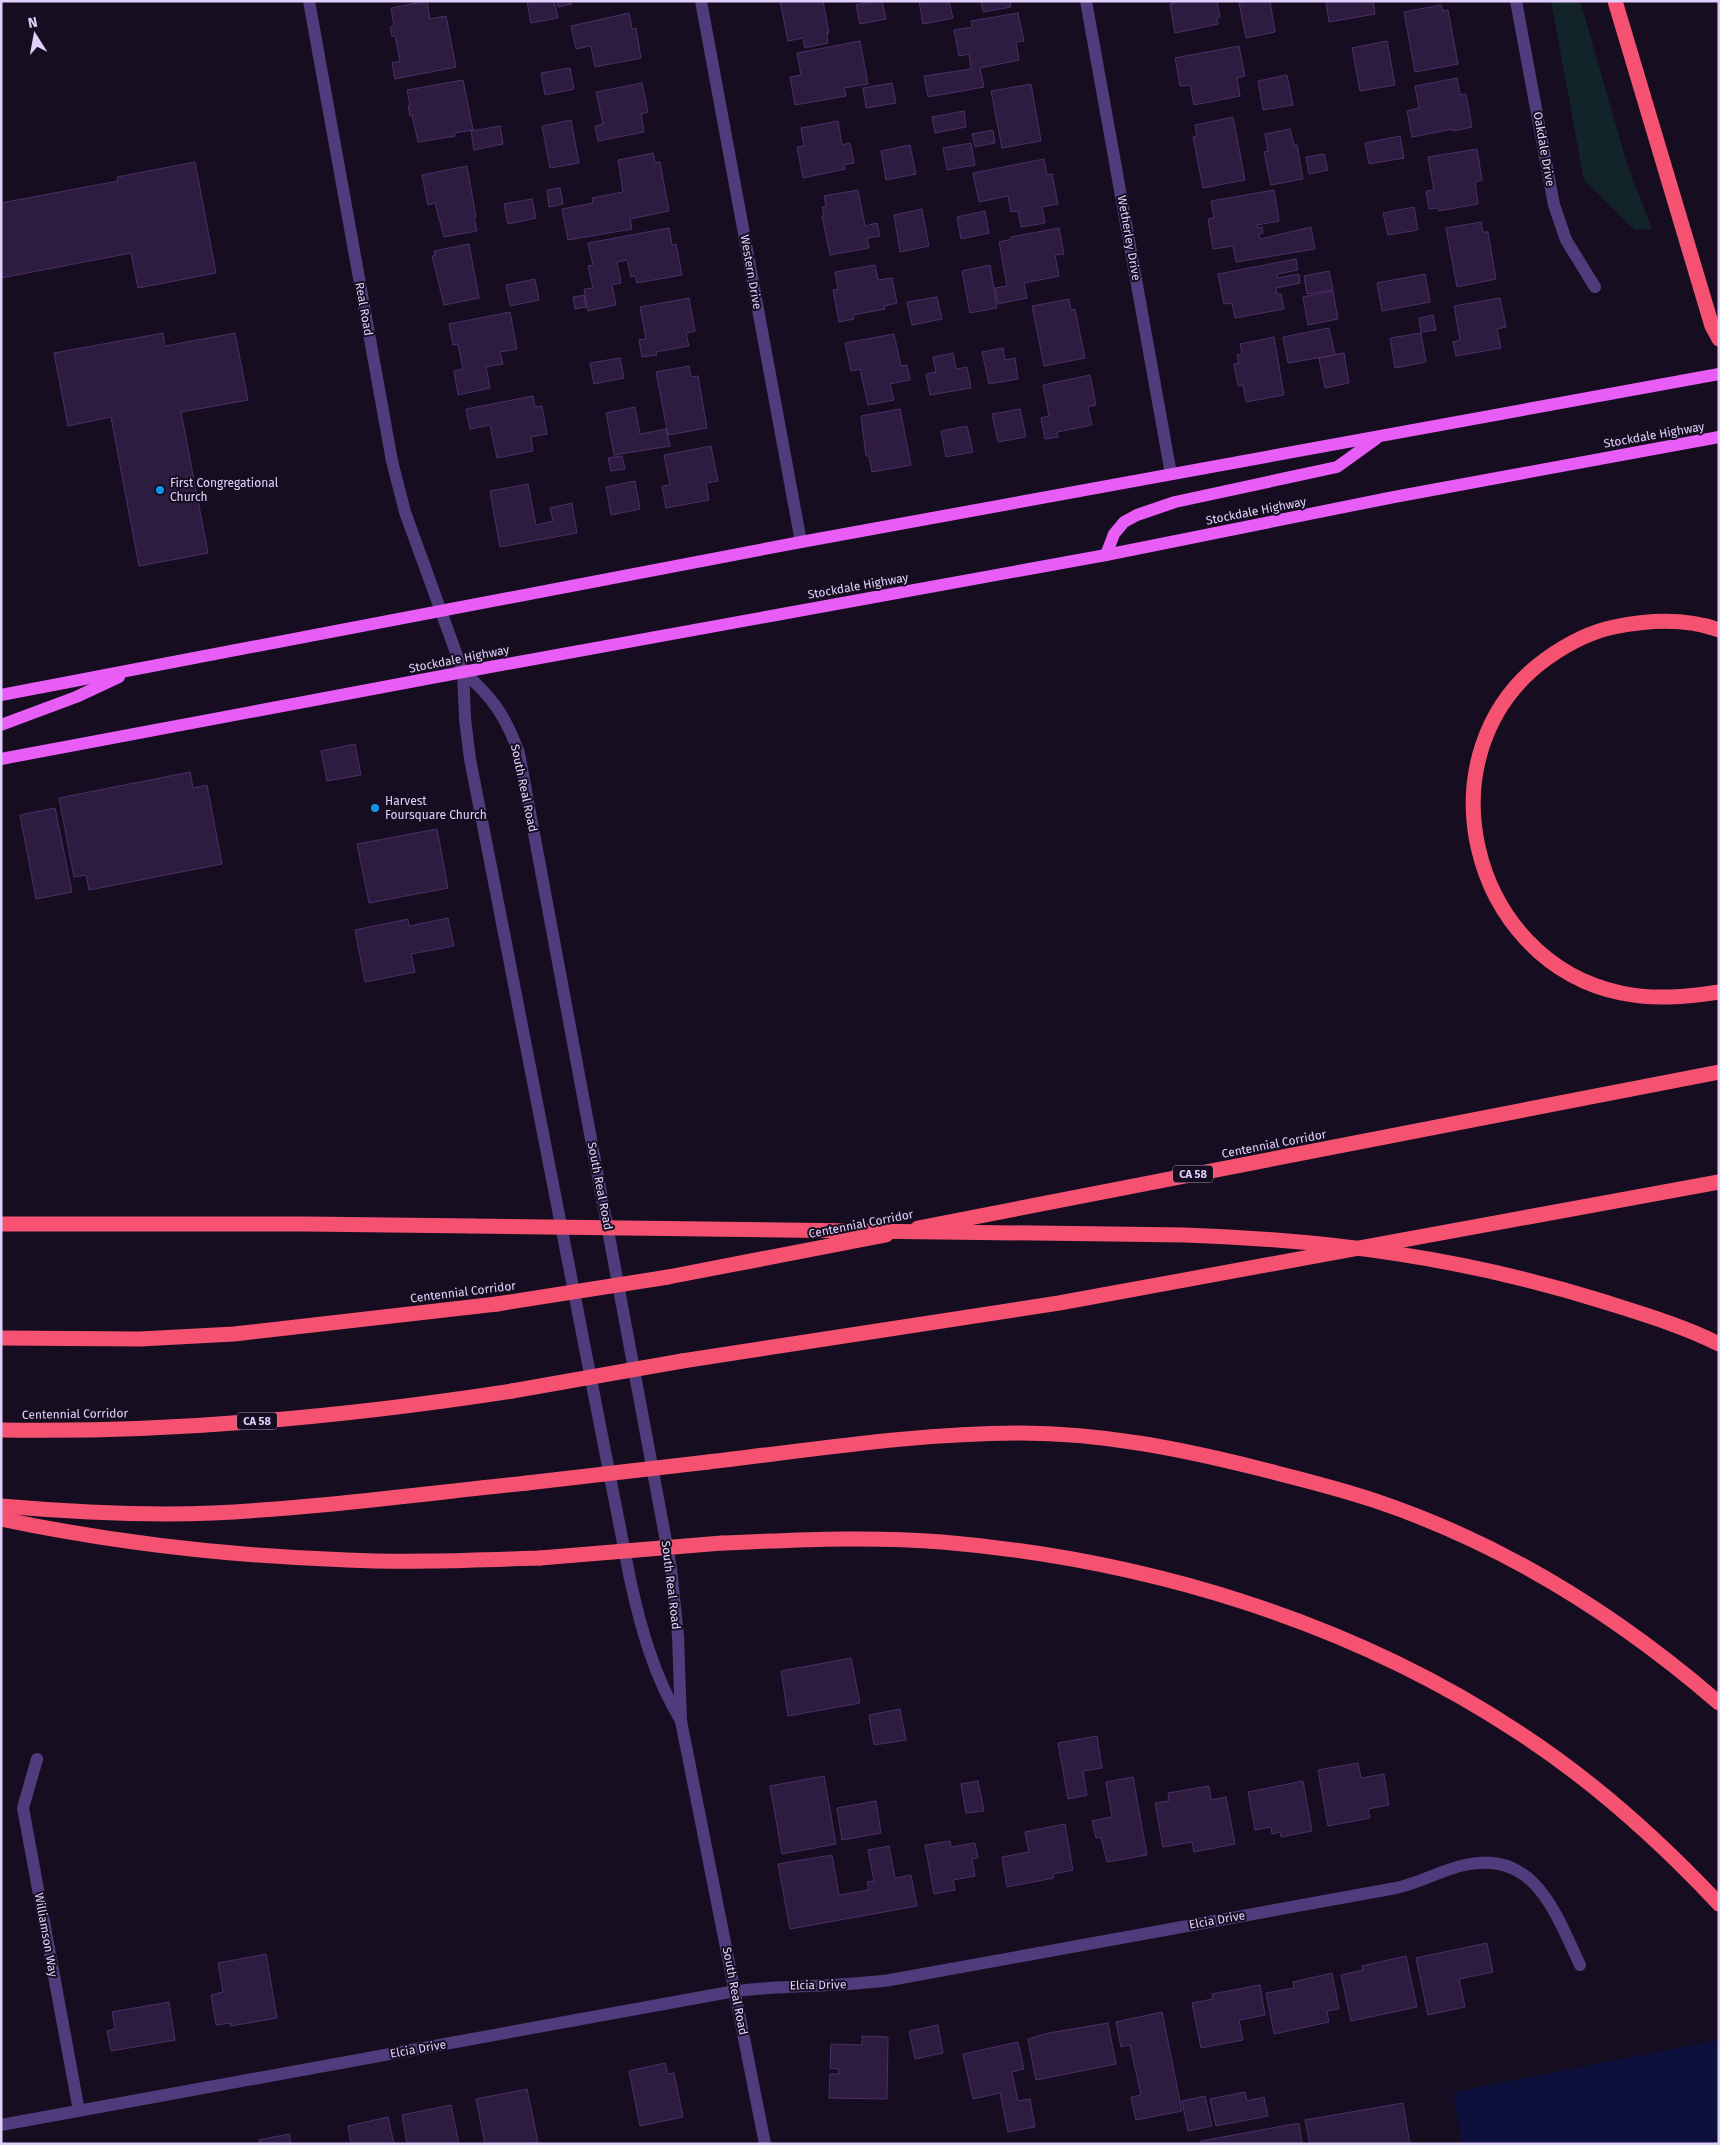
<svg xmlns="http://www.w3.org/2000/svg" width="1720" height="2145" font-family="'Fira Sans',sans-serif">
	<style>
		.green { fill: #12242a }
		.water { fill: #0c103b }
		.building { fill: #2d1b40; stroke: #4b2f6a }
		.lines { fill: none; stroke-linecap: round; stroke-linejoin: round }
		.minor { stroke: #503c7c; stroke-width: 12 }
		.major { stroke: #e85df6; stroke-width: 12 }
		.highway { stroke: #f55272; stroke-width: 15 }
		.highway-bridge { stroke: #f55272; stroke-width: 15 }
		.poi-dot { fill: #0d97eb; stroke: #160e20; stroke-width: 2 }
		.labels { text-anchor: middle; stroke-width: 4; stroke-linejoin: round; paint-order: stroke }
		.shield { fill: #160e20; stroke: #a496ba; stroke-width: 1 }
		.shield-label { font-size: 11px; font-weight: bold; fill: #e1d0fc }
		.street-label { font-size: 12px; fill: #e1d0fc; stroke: #160e20 }
		.poi-label { font-size: 12px; fill: #e1d0fc; stroke: #160e20; text-anchor: start }
	</style>
	<rect width="100%" height="100%" fill="#160e20"/>
	<path class="green" d="M1551 1H1580L1627 164 1652 229 1635 230 1584 180Z"/>
	<path class="water" d="M1719 2040V2144H1462L1453 2092Z"/>
	<g class="building">
		<path d="M427 1 430 19 446 16 456 67 395 79 392 63 400 61 395 36H392L390 27 394 26 391 8Z"/>
		<path d="M527 1H554L558 18 531 23Z"/>
		<path d="M557 1H571L572 4 558 7Z"/>
		<path d="M780 1H823L829 33H827L828 43 805 48 803 38 788 41Z"/>
		<path d="M874 1H882L886 19 860 24 856 5Z"/>
		<path d="M919 1H949L953 18 923 24Z"/>
		<path d="M981 1H1010L1011 7 983 12Z"/>
		<path d="M1175 1H1217L1220 17 1217 18 1218 24 1175 33 1170 4 1175 3Z"/>
		<path d="M1250 1H1270L1275 32 1246 38 1239 3Z"/>
		<path d="M1326 1H1373L1375 14 1329 22Z"/>
		<path d="M1441 5 1443 11 1448 10 1458 64 1415 72 1404 12Z"/>
		<path d="M629 13 632 29 636 28 641 58 595 67 591 46 576 49 571 26Z"/>
		<path d="M1018 13 1024 41 1016 42 1019 60 980 68 984 87 928 97 924 76 971 69 969 54 959 56 954 30 972 27 971 21Z"/>
		<path d="M860 41 868 84 844 88 846 96 795 105 790 77 801 75 797 53Z"/>
		<path d="M1387 41 1395 85 1360 91 1352 48Z"/>
		<path d="M1239 46 1245 76 1237 78 1240 96 1194 105 1190 85 1180 86 1175 58Z"/>
		<path d="M570 68 574 89 545 95 541 73Z"/>
		<path d="M1287 75 1293 105 1263 110 1258 81Z"/>
		<path d="M1457 78 1460 95 1466 94 1472 127 1453 131V129L1412 137 1407 111 1419 108 1415 86Z"/>
		<path d="M463 80 473 130 454 133 455 136 418 142 412 115 410 116 408 106H410L407 90Z"/>
		<path d="M642 83 648 112 641 114 644 132 598 141 595 126 603 124 596 92Z"/>
		<path d="M892 83 896 103 866 108 863 88Z"/>
		<path d="M1031 84 1041 141 1002 148 991 91Z"/>
		<path d="M964 111 966 127 935 133 932 117Z"/>
		<path d="M1233 117 1245 180 1203 188 1193 137 1197 136 1195 125Z"/>
		<path d="M571 120 579 163 550 168 542 126Z"/>
		<path d="M838 121 842 145 850 143 854 163 844 165 845 169 803 178 797 147 804 146 801 128Z"/>
		<path d="M500 126 503 144 474 150 471 131Z"/>
		<path d="M1290 129 1294 145H1297L1303 179 1271 185 1264 152 1268 151 1265 134Z"/>
		<path d="M993 130 995 143 975 147 972 134Z"/>
		<path d="M1400 136 1404 158 1369 164 1365 143Z"/>
		<path d="M971 143 975 165 947 170 943 148Z"/>
		<path d="M910 145 916 174 886 180 881 151Z"/>
		<path d="M1477 149 1482 180 1475 182 1478 204 1439 211 1438 208 1429 209 1426 191 1434 190 1428 157Z"/>
		<path d="M653 153 655 163 660 162 669 211 630 219 632 229 568 240 562 209 593 203 592 198 623 192 618 160Z"/>
		<path d="M1324 154 1328 170 1309 174 1306 157Z"/>
		<path d="M1044 159 1047 175 1052 174 1058 204 1042 207 1045 223 1021 227 1018 211 1011 212 1008 196 979 202 973 173Z"/>
		<path d="M195 162 216 273 138 288 131 253 1 278V203L118 181 117 177Z"/>
		<path d="M467 166 476 217 474 218 477 231 444 237 435 203 428 205 422 175Z"/>
		<path d="M560 188 563 204 549 207 547 190Z"/>
		<path d="M858 190 865 226 877 223 880 236 867 238 869 248 830 255 822 216 824 215 822 207H826L824 196Z"/>
		<path d="M1274 190 1279 221 1257 225V228L1262 227 1263 233 1259 234 1260 239 1311 227 1315 249 1236 262 1233 246 1213 249 1208 219 1214 218 1211 201Z"/>
		<path d="M532 199 536 218 508 224 504 204Z"/>
		<path d="M1414 207 1418 230 1388 235 1383 213Z"/>
		<path d="M922 209 929 246 900 252 894 215Z"/>
		<path d="M985 211 989 233 961 239 957 217Z"/>
		<path d="M1481 222 1483 232H1488L1496 279 1457 287 1446 228Z"/>
		<path d="M669 228 672 245 676 244 682 275 637 283 635 276 631 277 627 260 617 262 621 283 612 285 616 305 588 311 584 289 593 288 588 266 593 265 588 243Z"/>
		<path d="M1059 228 1064 254 1055 255 1059 276 1024 283 1027 298 998 304 995 288 1007 286 999 242 1012 239 1011 237Z"/>
		<path d="M469 244 479 298 444 305 432 256H435L434 251Z"/>
		<path d="M1296 259 1298 270 1277 274 1278 278 1299 274 1300 283 1276 288 1277 294H1281L1284 309 1235 318 1232 303 1224 304 1218 274Z"/>
		<path d="M875 265 878 280 892 278 897 303 884 306 885 309 853 315 854 319 839 322 833 290 838 289 835 272Z"/>
		<path d="M990 265 997 308 970 313 962 271Z"/>
		<path d="M1329 271 1333 290 1307 294 1304 276Z"/>
		<path d="M1425 274 1430 302 1382 311 1377 283Z"/>
		<path d="M535 279 539 300 510 306 506 285Z"/>
		<path d="M1333 291 1338 319 1308 325 1303 297Z"/>
		<path d="M584 295 586 307 575 309 573 297Z"/>
		<path d="M937 297 942 319 912 325 907 302Z"/>
		<path d="M689 298 695 331 686 333 689 346 656 352 657 355 642 357 639 340 646 339 640 307Z"/>
		<path d="M1500 298 1506 327 1497 329 1501 348 1456 356 1453 342 1460 340 1454 306Z"/>
		<path d="M1069 299 1071 310 1075 309 1085 358 1044 366 1032 306Z"/>
		<path d="M510 312 517 349 500 352 503 364 486 367 490 388 458 395 454 371 463 369 458 344 453 345 449 324Z"/>
		<path d="M1433 315 1436 330 1421 332 1419 318Z"/>
		<path d="M1329 328 1335 355 1288 363 1283 337Z"/>
		<path d="M163 333 165 346 235 333 248 400 181 412 208 553 139 566 111 417 68 426 54 353Z"/>
		<path d="M1421 333 1426 362 1395 368 1390 338Z"/>
		<path d="M894 334 901 366 907 365 910 380 890 384 894 400 868 405 860 369 851 371 845 343Z"/>
		<path d="M1274 337 1284 395 1246 402 1243 385 1238 386 1234 364 1239 363 1237 355 1242 354 1240 344Z"/>
		<path d="M1003 348 1005 360 1015 358 1018 379 989 384 982 352Z"/>
		<path d="M953 353 956 369 967 367 971 388 930 395 926 374 936 372 933 357Z"/>
		<path d="M1344 353 1349 383 1325 388 1319 358Z"/>
		<path d="M620 358 624 378 594 384 590 363Z"/>
		<path d="M689 366 691 377 698 376 707 428 668 435 656 372Z"/>
		<path d="M1090 375 1096 405 1088 407 1092 425 1057 432 1058 437 1045 439 1041 418 1049 416 1043 385Z"/>
		<path d="M533 396 535 407 542 406 547 434 531 437 533 451 497 458 490 425 470 429 466 409Z"/>
		<path d="M635 407 640 434 666 429 670 446 614 455 606 413Z"/>
		<path d="M900 409 911 465 872 472 869 456H866L861 416Z"/>
		<path d="M1020 409 1026 437 998 442 992 414Z"/>
		<path d="M967 426 973 452 946 457 941 431Z"/>
		<path d="M711 446 718 481 706 483 709 500 666 508 662 486 670 485 664 455Z"/>
		<path d="M622 456 625 469 611 471 608 458Z"/>
		<path d="M635 481 640 509 611 515 606 487Z"/>
		<path d="M528 484 536 525 553 521 550 508 572 503 577 533 500 547 490 491Z"/>
		<path d="M355 744 361 775 327 781 321 751Z"/>
		<path d="M190 772 193 788 207 785 222 864 89 890 86 875 74 877 59 798Z"/>
		<path d="M55 808 72 892 36 899 20 815Z"/>
		<path d="M437 829 448 888 369 903 357 844Z"/>
		<path d="M448 918 454 946 411 954 415 972 365 982 355 930 408 919 409 926Z"/>
		<path d="M851 1658 860 1703 788 1716 781 1671Z"/>
		<path d="M900 1709 906 1740 874 1745 869 1715Z"/>
		<path d="M1097 1736 1102 1768 1083 1771 1087 1795 1068 1799 1058 1743Z"/>
		<path d="M1358 1763 1361 1778 1384 1774 1389 1805 1368 1809 1370 1818 1328 1826 1318 1770Z"/>
		<path d="M824 1776 836 1844 782 1854 770 1786Z"/>
		<path d="M1133 1777 1147 1855 1107 1862 1101 1837 1096 1838 1092 1821 1112 1817 1106 1782Z"/>
		<path d="M978 1781 984 1811 966 1813 961 1784Z"/>
		<path d="M1303 1781 1312 1831 1281 1837 1280 1832 1272 1834 1271 1827 1255 1830 1248 1792Z"/>
		<path d="M1209 1786 1211 1800 1226 1797 1235 1844 1194 1852 1192 1842 1163 1847 1155 1803 1169 1801 1168 1793Z"/>
		<path d="M876 1801 881 1833 842 1840 837 1808Z"/>
		<path d="M1065 1824 1073 1870 1053 1874 1054 1878 1007 1887 1002 1857 1029 1852 1025 1832Z"/>
		<path d="M950 1841 951 1847 975 1843 978 1858 972 1859 975 1876 953 1880 955 1890 934 1894 925 1845Z"/>
		<path d="M889 1846 895 1878 911 1875 917 1906 790 1929 778 1864 832 1855 839 1895 869 1890 867 1882 874 1881 868 1850Z"/>
		<path d="M1487 1943 1493 1972 1459 1979 1465 2007 1428 2015 1416 1958Z"/>
		<path d="M266 1954 277 2018 231 2026 230 2023 216 2025 211 1995 223 1992 218 1963Z"/>
		<path d="M1406 1956 1417 2007 1351 2021 1341 1975 1363 1970 1362 1966Z"/>
		<path d="M1332 1973 1339 2009 1327 2011 1329 2022 1274 2034 1266 1993 1294 1988 1293 1982Z"/>
		<path d="M1260 1985 1265 2015 1239 2020 1243 2040 1201 2048 1192 2003 1213 1999 1212 1994Z"/>
		<path d="M169 2002 175 2040 111 2051 107 2031 115 2029 112 2012Z"/>
		<path d="M1162 2012 1182 2111 1136 2120 1131 2097 1141 2095 1130 2045 1121 2047 1116 2022Z"/>
		<path d="M1108 2023 1116 2064 1036 2080 1028 2039 1049 2033Z"/>
		<path d="M938 2025 943 2053 915 2059 909 2031Z"/>
		<path d="M862 2036 888 2037 887 2099 829 2098 830 2074H839V2069L830 2068 831 2044 862 2045Z"/>
		<path d="M1018 2042 1024 2069 1012 2072 1018 2101 1030 2099 1035 2127 1008 2132 1000 2093 973 2099 963 2054Z"/>
		<path d="M665 2063 668 2074 674 2073 683 2117 640 2126 629 2071Z"/>
		<path d="M527 2089 538 2142 528 2144H485L476 2099Z"/>
		<path d="M1245 2092 1247 2101 1264 2097 1268 2116 1216 2126 1210 2099Z"/>
		<path d="M1205 2096 1212 2126 1188 2131 1182 2101Z"/>
		<path d="M1403 2103 1410 2144H1310L1305 2120Z"/>
		<path d="M451 2105 459 2144H407L402 2115Z"/>
		<path d="M388 2117 394 2144H351L348 2126Z"/>
		<path d="M1299 2123 1302 2144H1201V2141Z"/>
		<path d="M289 2134 291 2144H260L259 2140Z"/>
	</g>
	<g class="lines">
		<g class="minor">
			<path d="M309 1 392 461 405 512 463 672 465 719 470 759 630 1579C641 1629 654 1676 681 1721"/>
			<path d="M701 1 801 542"/>
			<path d="M1086 1 1171 474"/>
			<path d="M1516 1 1554 205 1566 240 1595 287"/>
			<path d="M463 672C492 696 506 717 519 753L671 1568 678 1636 681 1721 765 2144"/>
			<path d="M37 1759 23 1808 79 2111"/>
			<path d="M1 2125 735 1991C787 1985 839 1987 890 1980L1396 1888C1420 1883 1441 1870 1465 1865 1535 1849 1556 1914 1580 1965"/>
		</g>
		<g class="major">
			<path d="M1106 555 1114 534 1124 522 1137 515 1175 502 1337 467 1376 439"/>
			<path d="M1 695 801 542 1719 374"/>
			<path d="M1 725 76 697 119 677"/>
			<path d="M1 759 463 672 1106 555 1394 497 1719 437"/>
		</g>
		<g class="highway">
			<path d="M1615 1 1712 326 1719 339"/>
			<path d="M1719 630C1686 618 1648 620 1614 627 1589 632 1567 644 1546 659 1418 752 1469 961 1621 993 1654 1000 1686 997 1719 992"/>
			<path d="M1 1224H306L472 1226"/>
			<path d="M918 1228 1719 1072"/>
			<path d="M668 1277 886 1235"/>
			<path d="M1 1338 140 1339 234 1334 497 1304"/>
			<path d="M682 1361 1059 1303 1719 1182"/>
			<path d="M1 1430C172 1433 343 1417 512 1391"/>
			<path d="M708 1462C812 1450 916 1433 1021 1433 1102 1433 1182 1449 1261 1469 1300 1479 1338 1488 1376 1501 1504 1544 1617 1615 1719 1703"/>
			<path d="M1 1506C72 1512 143 1516 213 1513 318 1508 422 1494 527 1483"/>
			<path d="M1 1519C115 1543 231 1556 347 1560 411 1563 476 1560 540 1558"/>
			<path d="M722 1543C796 1540 869 1536 942 1542 1144 1559 1348 1620 1518 1732 1592 1780 1659 1840 1719 1904"/>
		</g>
		<g class="highway-bridge">
			<path d="M472 1226 1185 1235C1331 1240 1466 1258 1605 1302 1643 1314 1683 1326 1719 1344"/>
			<path d="M497 1304 668 1277"/>
			<path d="M512 1391 682 1361"/>
			<path d="M527 1483 708 1462"/>
			<path d="M540 1558 722 1543"/>
		</g>
	</g>
	<g class="poi-dot">
		<circle cx="160" cy="490" r="5"/>
		<circle cx="375" cy="808" r="5"/>
	</g>
	<g class="labels">
		<g class="shield">
			<rect x="1173" y="1165.5" width="40" height="17" rx="4"/>
			<rect x="237" y="1412.5" width="40" height="17" rx="4"/>
		</g>
		<g class="shield-label">
			<text x="1193" y="1178">CA 58</text>
			<text x="257" y="1425">CA 58</text>
		</g>
		<g class="street-label">
			<text transform="translate(1544 149) rotate(80)" y="4">Oakdale Drive</text>
			<text transform="translate(1129 238) rotate(80)" y="4">Wetherley Drive</text>
			<text transform="translate(751 272) rotate(80)" y="4">Western Drive</text>
			<text transform="translate(364 309) rotate(80)" y="4">Real Road</text>
			<text transform="translate(1654 435) rotate(-10)" y="4">Stockdale Highway</text>
			<text transform="translate(1256 511) rotate(-11)" y="4">Stockdale Highway</text>
			<text transform="translate(858 586) rotate(-10)" y="4">Stockdale Highway</text>
			<text transform="translate(459 659) rotate(-11)" y="4">Stockdale Highway</text>
			<text transform="translate(524 788) rotate(78)" y="4">South Real Road</text>
			<text transform="translate(1274 1144) rotate(-11)" y="4">Centennial Corridor</text>
			<text transform="translate(600 1186) rotate(79)" y="4">South Real Road</text>
			<text transform="translate(861 1224) rotate(-11)" y="4">Centennial Corridor</text>
			<text transform="translate(463 1292) rotate(-7)" y="4">Centennial Corridor</text>
			<text transform="translate(75 1414) rotate(-1)" y="4">Centennial Corridor</text>
			<text transform="translate(671 1585) rotate(83)" y="4">South Real Road</text>
			<text transform="translate(1217 1920) rotate(-10)" y="4">Elcia Drive</text>
			<text transform="translate(46 1935) rotate(80)" y="4">Williamson Way</text>
			<text transform="translate(818 1985) rotate(-1)" y="4">Elcia Drive</text>
			<text transform="translate(735 1991) rotate(79)" y="4">South Real Road</text>
			<text transform="translate(418 2049) rotate(-10)" y="4">Elcia Drive</text>
		</g>
		<g class="poi-label">
			<text x="170" y="487">First Congregational<tspan x="170" dy="14">Church</tspan></text>
			<text x="385" y="805">Harvest<tspan x="385" dy="14">Foursquare Church</tspan></text>
		</g>
	</g>
	<rect width="1720" height="2145" fill="none" stroke="#e1d0fc" stroke-width="5"/>
	<g transform="translate(35 35) rotate(349)" stroke="#160e20" stroke-width="4" paint-order="stroke">
	<path d="M0-4L9 19L0 12L-9 19Z" fill="#e1d0fc"/>
	<text y="-8" font-size="14" font-weight="bold" text-anchor="middle" fill="#e1d0fc">N</text>
	</g>
</svg>
